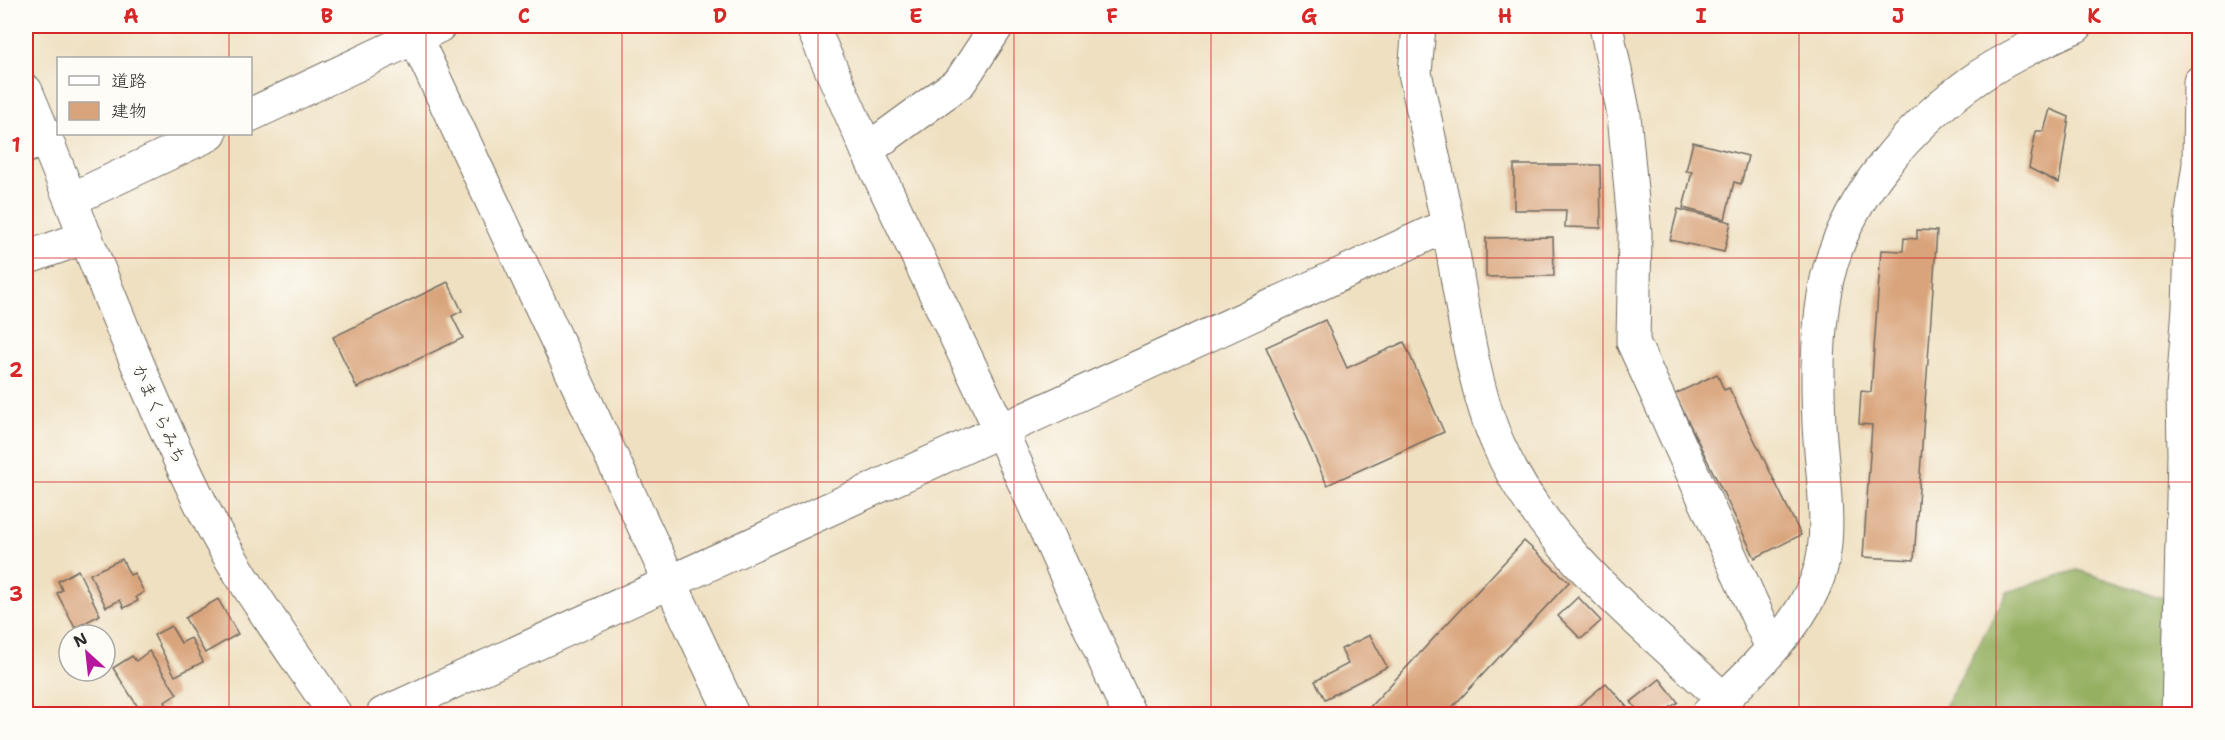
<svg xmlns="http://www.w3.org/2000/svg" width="2225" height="740" font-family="'Shantell Sans','Klee One',sans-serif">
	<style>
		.forest { fill: #96b062; stroke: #606e46; stroke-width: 1.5 }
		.building { fill: #d9a47b }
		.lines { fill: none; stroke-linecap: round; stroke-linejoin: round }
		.service-casing { stroke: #706a60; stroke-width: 19 }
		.minor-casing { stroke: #706a60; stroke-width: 35 }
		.tertiary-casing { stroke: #706a60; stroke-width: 35 }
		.secondary-casing { stroke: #706a60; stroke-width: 35 }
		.service { stroke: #fff; stroke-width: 16 }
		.minor { stroke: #fff; stroke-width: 33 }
		.tertiary { stroke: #fff; stroke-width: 33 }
		.secondary { stroke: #fff; stroke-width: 33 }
		.grid { fill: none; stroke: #d62828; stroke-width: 1.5; stroke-opacity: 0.55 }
		.labels { text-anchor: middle; stroke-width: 4.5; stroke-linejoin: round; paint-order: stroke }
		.street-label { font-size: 18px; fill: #2b2b2b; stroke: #fdfcf7 }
		.neatline { fill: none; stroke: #d62828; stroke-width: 2 }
		.grid-label { font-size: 20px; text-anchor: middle; font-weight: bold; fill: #d62828 }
	</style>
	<rect width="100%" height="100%" fill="#fdfcf7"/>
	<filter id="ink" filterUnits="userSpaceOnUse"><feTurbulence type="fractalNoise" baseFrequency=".0167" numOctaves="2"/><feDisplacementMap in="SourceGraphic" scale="12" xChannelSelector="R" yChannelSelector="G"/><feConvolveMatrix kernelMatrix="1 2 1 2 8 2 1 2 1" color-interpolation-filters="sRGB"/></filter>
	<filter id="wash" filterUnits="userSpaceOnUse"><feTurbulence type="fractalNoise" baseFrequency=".008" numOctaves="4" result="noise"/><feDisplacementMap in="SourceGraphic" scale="24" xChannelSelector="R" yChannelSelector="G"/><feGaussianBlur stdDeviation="1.35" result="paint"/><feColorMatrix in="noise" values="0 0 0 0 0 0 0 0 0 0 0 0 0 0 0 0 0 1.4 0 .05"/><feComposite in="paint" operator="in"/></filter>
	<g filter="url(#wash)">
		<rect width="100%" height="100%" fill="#efe0c1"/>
		<path class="forest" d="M2077 570 2175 602 2163 714H1945L1946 705 2007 592Z"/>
		<g id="blocks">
			<g class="building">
				<path d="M2050 109 2069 117 2059 183 2029 168 2036 131H2044Z"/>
				<path d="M1693 142 1748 156 1741 184 1734 182 1725 219 1683 208 1692 172 1686 171Z"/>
				<path d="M1514 165H1600L1601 228 1565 227 1566 210H1514Z"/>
				<path d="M1678 209 1731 222 1724 252 1670 240Z"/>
				<path d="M1917 230 1937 231 1914 560 1863 557 1872 425 1859 424 1861 391 1871 392 1881 250 1903 251 1904 238 1917 239Z"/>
				<path d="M1553 237 1554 276 1486 277V238Z"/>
				<path d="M448 282 462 311 452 316 463 338 357 388 333 337Z"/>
				<path d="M1325 320 1347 368 1404 342 1444 432 1327 485 1266 347Z"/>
				<path d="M1717 374 1724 390 1729 388 1801 535 1755 558 1675 394Z"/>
				<path d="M1524 541 1569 582 1446 714H1371L1367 710Z"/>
				<path d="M122 559 130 575 134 573 144 592 136 597 138 601 124 608 120 600 106 607 90 574Z"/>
				<path d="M78 570 100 615 75 628 57 593 62 590 58 581Z"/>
				<path d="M1578 597 1601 621 1581 639 1558 616Z"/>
				<path d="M218 599 238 634 205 653 185 618Z"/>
				<path d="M171 626 181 643 191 638 203 662 175 676 154 635Z"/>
				<path d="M1370 635 1387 667 1325 699 1315 681 1348 664 1341 649Z"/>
				<path d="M149 651 177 694 165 702 168 707 157 714H136L133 711 138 707 113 668 132 656 136 661Z"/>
				<path d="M1660 679 1678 702 1661 714H1640L1631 702Z"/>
				<path d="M1606 683 1633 714H1569Z"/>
			</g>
		</g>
	</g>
	<g filter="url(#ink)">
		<use href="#blocks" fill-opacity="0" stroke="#706a60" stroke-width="1.5"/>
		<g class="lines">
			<g class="service-casing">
				<path id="service" d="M26 155 50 147"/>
			</g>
			<g class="minor-casing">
				<g id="minor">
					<path d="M812 26 867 150 1001 431 1129 714"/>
					<path d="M1606 26 1624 115 1635 233 1633 342 1772 648"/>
					<path d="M415 37 732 714"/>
					<path d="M867 150 960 82 997 26"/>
					<path d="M26 258 86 237"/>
					<path d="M383 714 1448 225 1415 73 1419 26"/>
					<path d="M2178 714 2184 455 2183 390 2189 307 2192 214 2199 164 2200 82"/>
				</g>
			</g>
			<g class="tertiary-casing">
				<g id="tertiary">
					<path d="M250 115 439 26"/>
					<path d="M72 199 210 134"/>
					<path d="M1448 225C1461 292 1471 385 1499 446 1544 548 1644 624 1723 699"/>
					<path d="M1708 714C1748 674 1797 633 1818 577 1834 534 1821 470 1819 424 1817 375 1817 327 1827 279 1846 197 1911 123 1980 76 2009 57 2044 40 2076 26"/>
				</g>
			</g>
			<g class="secondary-casing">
				<path id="secondary" d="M26 91C83 226 133 364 197 496 233 572 288 644 335 714"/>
			</g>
			<use href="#service" class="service"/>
			<use href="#minor" class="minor"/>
			<use href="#tertiary" class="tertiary"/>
			<use href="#secondary" class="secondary"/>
		</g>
	</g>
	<path class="grid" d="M229 26V58M426 26V714M622 26V714M818 26V714M1014 26V714M1211 26V714M1407 26V714M1603 26V714M1799 26V714M1996 26V714M229 134V714M26 258H2200M26 482H2200"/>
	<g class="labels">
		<g class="street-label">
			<text transform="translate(159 414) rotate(66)" y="6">かまくらみち</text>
		</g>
	</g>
	<rect width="2225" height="740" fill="none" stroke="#fdfcf7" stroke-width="66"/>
	<rect x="57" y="57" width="195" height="78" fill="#fdfcf7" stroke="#a9a8a5" stroke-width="1.5"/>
	<rect x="69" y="76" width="30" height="9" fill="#ffffff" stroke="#a9a8a5" stroke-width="1.5"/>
	<text x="111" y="87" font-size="18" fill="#2b2b2b">道路</text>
	<rect x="69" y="102" width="30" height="18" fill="#d9a47b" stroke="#a9a8a5" stroke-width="1.5"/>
	<text x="111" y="117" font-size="18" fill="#2b2b2b">建物</text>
	<g transform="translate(87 653) rotate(333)"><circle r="28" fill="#fdfcf7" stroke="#a9a8a5" stroke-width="1.5"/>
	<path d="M0-4.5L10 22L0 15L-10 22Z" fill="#b5179e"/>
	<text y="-9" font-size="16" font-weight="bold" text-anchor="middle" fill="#2b2b2b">N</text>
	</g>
	<rect x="33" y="33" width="2159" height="674" class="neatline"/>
	<g class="grid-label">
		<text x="131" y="23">A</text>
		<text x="327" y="23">B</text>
		<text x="524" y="23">C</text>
		<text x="720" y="23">D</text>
		<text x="916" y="23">E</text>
		<text x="1112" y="23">F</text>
		<text x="1309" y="23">G</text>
		<text x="1505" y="23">H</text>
		<text x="1701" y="23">I</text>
		<text x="1898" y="23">J</text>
		<text x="2094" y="23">K</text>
		<text x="16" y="152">1</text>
		<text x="16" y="377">2</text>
		<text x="16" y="601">3</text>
	</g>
</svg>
